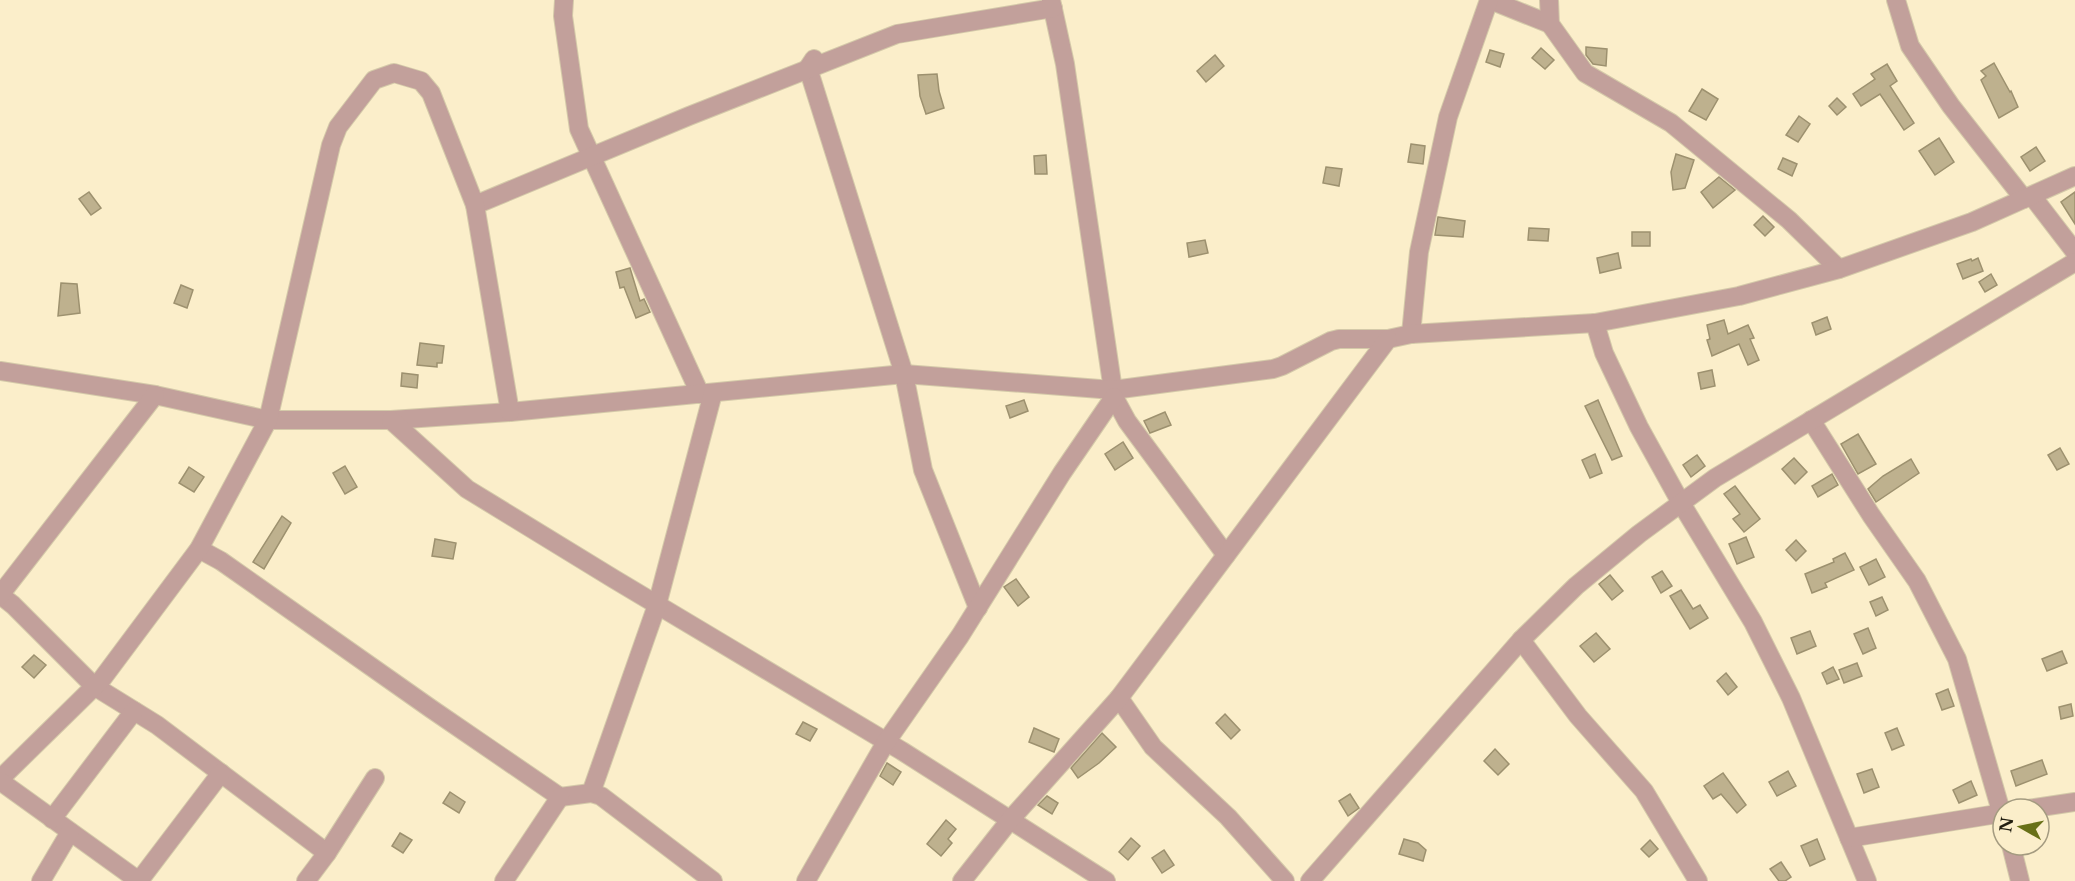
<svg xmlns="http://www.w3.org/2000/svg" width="2075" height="881" font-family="'Libre Baskerville',serif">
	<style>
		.building { fill: #beb18e; stroke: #9d916f; stroke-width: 1.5 }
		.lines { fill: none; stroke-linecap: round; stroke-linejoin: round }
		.minor-casing { stroke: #d4c9a9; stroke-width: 20 }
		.minor { stroke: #c2a09b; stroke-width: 18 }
	</style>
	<rect width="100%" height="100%" fill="#fbeeca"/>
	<g class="building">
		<path d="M1586 47 1607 49 1606 66 1593 64 1586 55Z"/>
		<path d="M1541 48 1554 60 1545 69 1532 58Z"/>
		<path d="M1490 50 1504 54 1500 67 1486 62Z"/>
		<path d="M1215 55 1224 66 1206 82 1197 71Z"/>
		<path d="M1994 63 2010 92 2011 91 2018 107 1999 118 1981 80 1986 76 1981 71Z"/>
		<path d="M1887 64 1897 81 1890 86 1914 123 1904 130 1880 94 1861 106 1853 94 1875 79 1871 74Z"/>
		<path d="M937 74 939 91 944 108 926 114 920 96 918 75Z"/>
		<path d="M1702 89 1718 99 1706 120 1689 111Z"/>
		<path d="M1837 98 1846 107 1837 115 1829 106Z"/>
		<path d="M1799 116 1810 124 1798 142 1786 135Z"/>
		<path d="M1939 138 1954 162 1935 175 1919 151Z"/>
		<path d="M1411 144 1425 146 1423 164 1408 162Z"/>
		<path d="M2036 147 2045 161 2030 171 2021 157Z"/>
		<path d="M1676 154 1694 160 1685 188 1673 190 1671 172Z"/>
		<path d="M1046 155 1047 174H1035L1034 156Z"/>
		<path d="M1783 158 1797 164 1792 176 1778 169Z"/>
		<path d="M1326 167 1342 169 1339 186 1323 183Z"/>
		<path d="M1719 177 1735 190 1713 208 1701 192Z"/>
		<path d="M89 192 101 208 91 215 79 199Z"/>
		<path d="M2075 192V224L2061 202Z"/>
		<path d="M1763 216 1774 227 1765 236 1754 225Z"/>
		<path d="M1438 217 1465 221 1463 237 1435 235Z"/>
		<path d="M1529 228 1549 229 1548 241 1528 240Z"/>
		<rect x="1632" y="232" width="18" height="14"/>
		<path d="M1205 240 1208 253 1189 257 1187 243Z"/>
		<path d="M1618 253 1621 268 1600 273 1597 258Z"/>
		<path d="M1978 258 1983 271 1963 279 1957 264 1971 259 1972 261Z"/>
		<path d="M630 268 640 301 644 299 650 312 636 318 624 287 620 288 616 272Z"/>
		<path d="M1991 274 1997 285 1985 292 1979 282Z"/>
		<path d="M61 283 77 284 80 313 58 316Z"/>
		<path d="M181 285 193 290 187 308 174 303Z"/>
		<path d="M1827 317 1831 329 1816 335 1812 323Z"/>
		<path d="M1724 320 1728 334 1748 325 1754 338 1750 339 1759 360 1748 365 1739 344 1712 356 1707 340 1710 339 1707 325Z"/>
		<path d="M420 343 444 346 442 363H437V367L417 365Z"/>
		<path d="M1712 370 1715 386 1701 389 1698 373Z"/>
		<path d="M402 373 418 375 417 388 401 386Z"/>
		<path d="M1024 400 1028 411 1010 418 1006 406Z"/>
		<path d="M1598 400 1622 456 1612 460 1585 406Z"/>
		<path d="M1165 412 1171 425 1150 433 1144 421Z"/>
		<path d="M1858 434 1876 464 1858 474 1841 444Z"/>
		<path d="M1123 442 1133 458 1115 470 1105 454Z"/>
		<path d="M2060 448 2069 464 2057 470 2048 455Z"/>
		<path d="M1595 454 1602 473 1590 478 1582 460Z"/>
		<path d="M1697 455 1705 466 1691 477 1683 465Z"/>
		<path d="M1794 458 1807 472 1795 484 1782 469Z"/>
		<path d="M1911 459 1919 473 1876 502 1868 489 1883 476Z"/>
		<path d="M345 466 357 487 345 494 333 473Z"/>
		<path d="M189 467 204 477 194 492 179 483Z"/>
		<path d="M1832 474 1838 485 1818 497 1812 486Z"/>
		<path d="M1735 486 1760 519 1744 532 1733 519 1740 514 1724 494Z"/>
		<path d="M282 516 291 523 264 569 253 562Z"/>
		<path d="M1746 537 1754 557 1737 564 1729 544Z"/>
		<path d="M435 539 456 543 453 559 432 556Z"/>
		<path d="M1796 540 1806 551 1796 561 1786 550Z"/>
		<path d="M1845 553 1854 570 1825 583 1827 587 1812 593 1805 574 1834 562 1833 559Z"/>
		<path d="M1876 559 1885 577 1869 585 1860 567Z"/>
		<path d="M1662 571 1672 586 1661 593 1652 577Z"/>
		<path d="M1610 575 1623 591 1612 600 1599 584Z"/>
		<path d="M1016 579 1029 597 1018 606 1004 587Z"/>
		<path d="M1681 590 1693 609 1700 605 1708 618 1690 629 1670 596Z"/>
		<path d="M1882 597 1888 610 1876 616 1870 602Z"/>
		<path d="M1868 628 1876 648 1863 654 1854 634Z"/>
		<path d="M1810 631 1816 646 1797 654 1791 638Z"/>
		<path d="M1596 633 1610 649 1594 662 1580 646Z"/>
		<path d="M2062 651 2067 663 2047 671 2042 659Z"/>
		<path d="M34 655 46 665 34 678 22 667Z"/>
		<path d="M1857 663 1862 676 1844 683 1839 670Z"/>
		<path d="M1833 667 1839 679 1827 684 1822 673Z"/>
		<path d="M1726 673 1737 687 1728 695 1717 681Z"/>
		<path d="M1948 689 1954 706 1942 710 1936 694Z"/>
		<path d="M2071 704 2073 716 2061 719 2059 707Z"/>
		<path d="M1225 714 1240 730 1231 739 1216 723Z"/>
		<path d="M803 722 817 729 810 741 796 734Z"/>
		<path d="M1034 728 1059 739 1054 752 1029 742Z"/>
		<path d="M1897 728 1904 745 1892 750 1885 733Z"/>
		<path d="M1102 733 1116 747 1099 763 1078 778 1071 768Z"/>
		<path d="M1495 749 1509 764 1498 775 1484 761Z"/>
		<path d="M2042 760 2047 774 2016 786 2011 771Z"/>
		<path d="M887 763 901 772 893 785 880 776Z"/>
		<path d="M1872 769 1879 787 1864 793 1857 774Z"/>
		<path d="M1788 771 1796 786 1777 796 1769 782Z"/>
		<path d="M1723 773 1746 805 1737 813 1721 794 1713 799 1704 786Z"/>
		<path d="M1971 781 1977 795 1959 803 1953 790Z"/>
		<path d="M450 792 465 802 459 813 443 803Z"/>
		<path d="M1350 794 1359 808 1348 816 1339 801Z"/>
		<path d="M1047 796 1058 803 1052 814 1038 805Z"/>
		<path d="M946 820 956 829 948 839 952 843 941 856 927 844Z"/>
		<path d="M400 833 412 840 403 853 392 846Z"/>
		<path d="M1131 838 1140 846 1128 860 1119 852Z"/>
		<path d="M1404 839 1418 843 1426 850 1423 861 1399 854Z"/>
		<path d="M1817 839 1825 859 1810 866 1801 846Z"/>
		<path d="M1650 840 1658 849 1649 857 1641 849Z"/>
		<path d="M1164 850 1174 865 1162 873 1152 858Z"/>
		<path d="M1781 862 1791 877 1785 881H1779L1770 869Z"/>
	</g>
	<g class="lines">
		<g class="minor-casing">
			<g id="minor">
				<path d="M564 0 563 16 579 129 700 394"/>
				<path d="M1051 0 1065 64 1114 397 1127 421 1226 555"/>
				<path d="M1490 0 1550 24"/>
				<path d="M1549 0 1550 24 1585 73 1671 123 1789 220 1839 269"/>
				<path d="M1896 0 1910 46 1951 106 2024 199"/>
				<path d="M814 59 808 68 904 374 923 470 978 608"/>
				<path d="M2032 196 2075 252"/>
				<path d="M475 205 689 116 897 34 1053 8"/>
				<path d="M1595 323 1604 353 1639 427 1681 503 1753 622 1791 698 1867 881"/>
				<path d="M1411 334 1419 252 1448 117 1489 0"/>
				<path d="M0 371 155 395 268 420H391L510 412 904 374 1113 390 1273 369 1282 366 1331 341 1339 339H1388L1411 334 1595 323 1739 296 1839 269 1972 222 2075 176"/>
				<path d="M391 420 467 489 614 579 902 751 1106 881"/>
				<path d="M1811 420 1871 515 1917 581 1957 659 2003 818"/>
				<path d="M199 549 221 561 430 708 560 797 591 793 601 796 713 881"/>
				<path d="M0 595 13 605 94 686 157 725 327 853"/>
				<path d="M0 595 155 395"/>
				<path d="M1521 640 1578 716 1644 791 1698 881"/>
				<path d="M1119 698 1153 747 1228 817 1285 881"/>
				<path d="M0 779 102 679 199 549 268 420 331 145 338 127 374 80 394 73 421 81 431 93 475 205 510 412"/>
				<path d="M0 781 139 881"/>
				<path d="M591 793 657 605 713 393"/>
				<path d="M2028 809 2075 802"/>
				<path d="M52 819 134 711"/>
				<path d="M1849 838 2003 813"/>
				<path d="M2011 845 2020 881"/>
				<path d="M41 881 70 832"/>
				<path d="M139 881 221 773"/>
				<path d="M306 881 327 853 375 778"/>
				<path d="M504 881 560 797"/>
				<path d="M806 881 886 742 960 636 1062 473 1114 397"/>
				<path d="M962 881 1010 820 1119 698 1388 339"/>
				<path d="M1310 881 1521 640 1576 586 1639 534 1715 478 2075 262"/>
			</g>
		</g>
		<use href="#minor" class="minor"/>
	</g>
	<g transform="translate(2021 827) rotate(279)"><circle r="28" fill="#fbeeca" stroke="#a49b80" stroke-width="1.5"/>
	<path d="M0-4.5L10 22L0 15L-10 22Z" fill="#687017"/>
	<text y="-9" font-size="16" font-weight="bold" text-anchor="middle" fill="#221e10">N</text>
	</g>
</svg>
